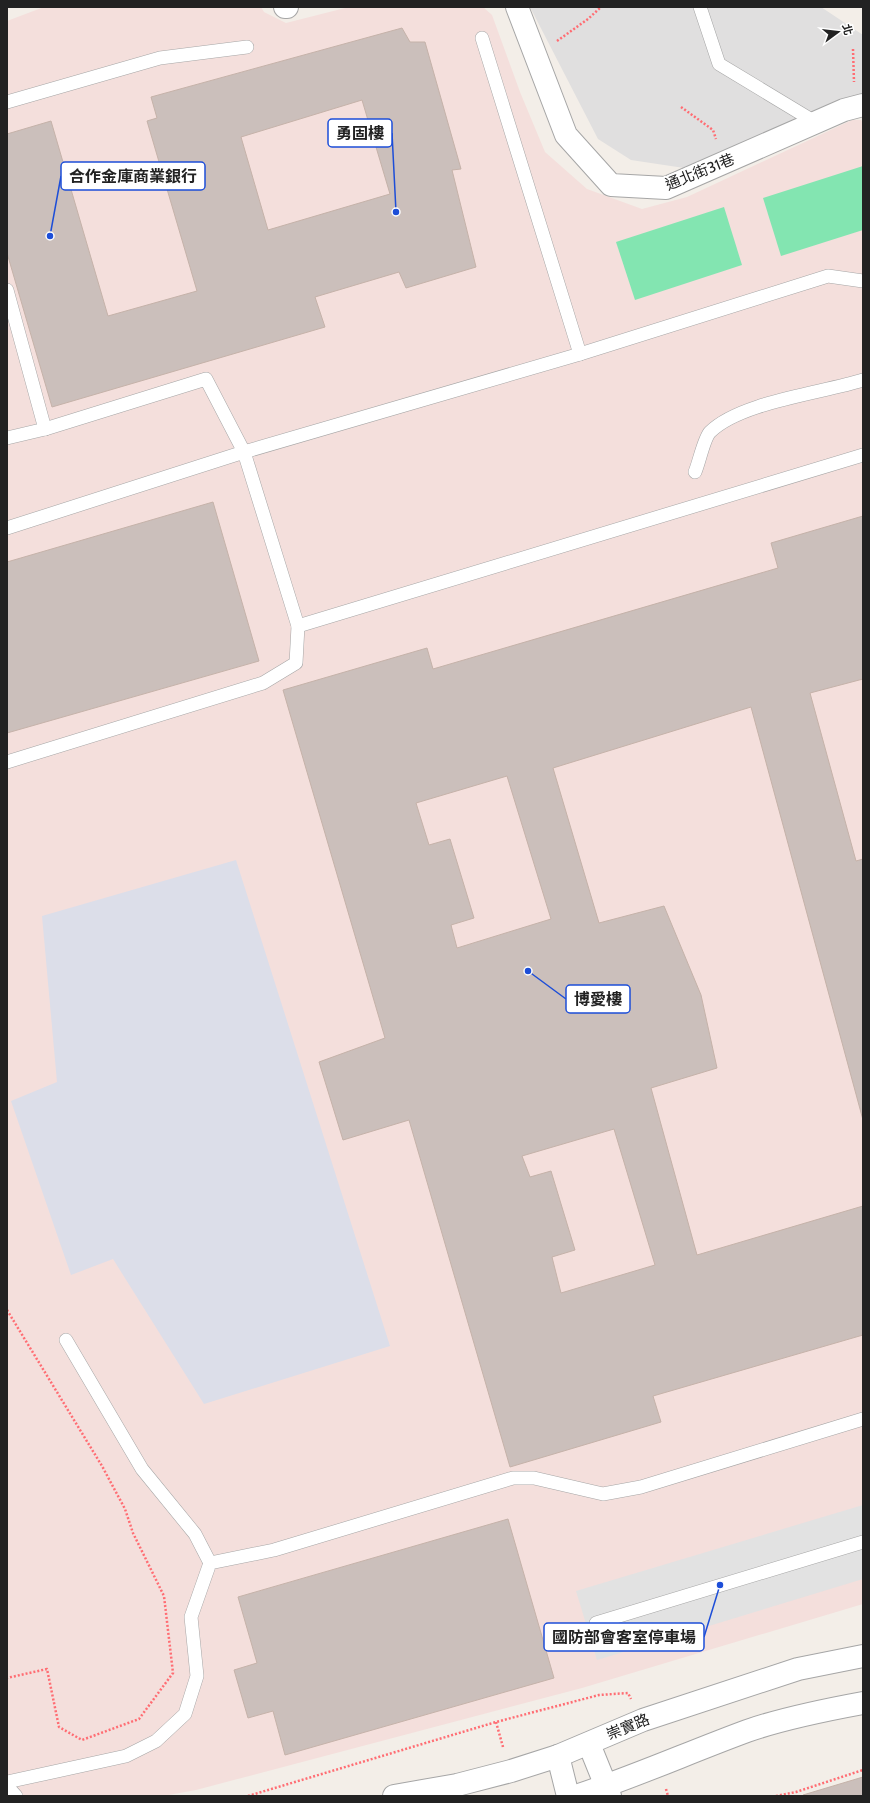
<svg xmlns="http://www.w3.org/2000/svg" width="870" height="1803" font-family="Cabin,'Noto Sans TC',sans-serif">
	<style>
		.residential { fill: #e0dfdf }
		.military { fill: #f4dfdc }
		.pitch { fill: #83e5b1 }
		.parking { fill: #e2e2e2 }
		.plaza { fill: #dcdee9 }
		.building { fill: #cbbfbb; stroke: #c5b2a9; fill-rule: evenodd }
		.lines { fill: none; stroke-linecap: round; stroke-linejoin: round }
		.lane-casing { stroke: #a6a6a6; stroke-width: 14 }
		.street-casing { stroke: #a6a6a6; stroke-width: 24 }
		.path { stroke: #ff6d73; stroke-width: 2.5; stroke-dasharray: 2 2; stroke-linecap: butt }
		.lane { stroke: #fff; stroke-width: 13 }
		.street { stroke: #fff; stroke-width: 22 }
		.labels { text-anchor: middle; stroke-width: 4; stroke-linejoin: round; paint-order: stroke }
		.street-label { font-size: 15px; fill: #222; stroke: #fff }
		.leader { fill: none; stroke: #1d4ed8; stroke-width: 1.5 }
		.callout-dot { fill: #1d4ed8; stroke: #fff; stroke-width: 1.5 }
		.callout { fill: #fff; stroke: #1d4ed8; stroke-width: 1.5 }
		.callout-label { font-size: 16px; text-anchor: middle; font-weight: bold; fill: #222 }
	</style>
	<rect width="100%" height="100%" fill="#f3eee8"/>
	<path class="residential" d="M530 7H821L863 35V94L839 103 784 131 684 168 631 160 598 139Z"/>
	<path class="military" d="M44 7H261L264 12 286 23 349 7H483L492 15 520 92 545 152 587 189 642 209 687 197 852 120H861L863 123V1604L582 1688 196 1790 163 1796H7V21Z"/>
	<g class="pitch">
		<path d="M863 166V230L781 256 763 198Z"/>
		<path d="M724 207 742 265 635 300 616 242Z"/>
	</g>
	<path class="parking" d="M863 1505V1579L597 1660 576 1591Z"/>
	<path class="plaza" d="M236 860 390 1346 204 1404 113 1259 71 1275 11 1101 57 1082 42 916Z"/>
	<g class="building">
		<path d="M402 28 410 42H425L461 169 452 170 476 267 406 288 399 272 315 297 325 327 52 407 7 253V134L51 121 108 316 197 291 147 121 157 118 151 97ZM362 100 390 194 268 230 241 137Z"/>
		<path d="M213 502 259 661 7 733V562Z"/>
		<path d="M863 516V679L810 693 856 861 863 859V1120L751 707 553 768 599 923 664 906 701 995 717 1068 651 1088 697 1255 863 1206V1335L653 1396 661 1422 510 1467 409 1120 343 1140 319 1062 385 1038 283 690 427 648 433 669 778 568 771 543ZM507 776 551 919 457 948 451 925 474 918 450 839 429 845 416 803ZM614 1129 655 1265 561 1293 552 1257 575 1250 551 1171 530 1177 522 1156Z"/>
		<path d="M508 1519 554 1678 285 1755 273 1711 248 1718 234 1670 257 1663 238 1597Z"/>
		<path d="M863 1777V1796H803V1795Z"/>
	</g>
	<g class="lines">
		<g class="lane-casing">
			<g id="lane">
				<path d="M700 7 719 64 815 122"/>
				<path d="M482 38 580 354"/>
				<path d="M7 102 160 58 247 47"/>
				<path d="M7 290 45 429 7 438"/>
				<path d="M45 429 206 379 244 452 580 354 828 276 863 281"/>
				<path d="M695 472C699 463 704 438 710 432 740 402 822 393 863 380"/>
				<path d="M7 528 244 452 298 626 296 663 263 683 7 762"/>
				<path d="M298 626 863 455"/>
				<path d="M66 1340 142 1469 195 1534 210 1563"/>
				<path d="M596 1623 863 1542"/>
				<path d="M7 1782 126 1756 156 1741 185 1714 197 1676 191 1617 210 1563 274 1550 513 1478H534L603 1494 641 1487 863 1419"/>
				<path d="M7 1786 16 1796"/>
			</g>
		</g>
		<g class="street-casing">
			<g id="street">
				<path d="M285 7H287"/>
				<path d="M517 7 566 135 611 185 666 188 844 110 863 105"/>
				<path d="M589 1744 610 1796"/>
				<path d="M558 1756 568 1796"/>
				<path d="M394 1796 457 1785 511 1771 558 1756 643 1720 798 1669 863 1656"/>
				<path d="M576 1796C634 1777 690 1752 747 1731 784 1718 825 1710 863 1703"/>
			</g>
		</g>
		<g class="path">
			<path d="M557 41 588 19 601 7"/>
			<path d="M853 49 854 82"/>
			<path d="M681 107 713 130 716 139"/>
			<path d="M7 1310 102 1466 125 1509 133 1533 164 1596 173 1673 139 1719 82 1740 59 1727 47 1669 7 1678"/>
			<path d="M496 1722 503 1747"/>
			<path d="M666 1789 668 1796"/>
			<path d="M248 1796 496 1722 599 1695 628 1693 631 1699"/>
			<path d="M776 1796 796 1792 863 1770"/>
		</g>
		<use href="#lane" class="lane"/>
		<use href="#street" class="street"/>
	</g>
	<g class="labels">
		<g class="street-label">
			<text transform="translate(700 172) rotate(-22)" y="5">通北街31巷</text>
			<text transform="translate(628 1727) rotate(-22)" y="5">崇實路</text>
		</g>
	</g>
	<path class="leader" d="M396 212L392 133M50 236L61 176M528 971L566 999M720 1585L704 1637"/>
	<g class="callout-dot">
		<circle cx="396" cy="212" r="4"/>
		<circle cx="50" cy="236" r="4"/>
		<circle cx="528" cy="971" r="4"/>
		<circle cx="720" cy="1585" r="4"/>
	</g>
	<g class="callout">
		<rect x="328" y="119" width="64" height="28" rx="4"/>
		<rect x="61" y="162" width="144" height="28" rx="4"/>
		<rect x="566" y="985" width="64" height="28" rx="4"/>
		<rect x="544" y="1623" width="160" height="28" rx="4"/>
	</g>
	<g class="callout-label">
		<text x="360" y="139">勇固樓</text>
		<text x="133" y="182">合作金庫商業銀行</text>
		<text x="598" y="1005">博愛樓</text>
		<text x="624" y="1643">國防部會客室停車場</text>
	</g>
	<rect width="870" height="1803" fill="none" stroke="#222222" stroke-width="16"/>
	<g transform="translate(838 32) rotate(75)" stroke="#ffffff" stroke-width="3" paint-order="stroke">
	<path d="M0-3L7 15L0 10L-7 15Z" fill="#222222"/>
	<text y="-6" font-size="11" font-weight="bold" text-anchor="middle" fill="#222222">北</text>
	</g>
</svg>
